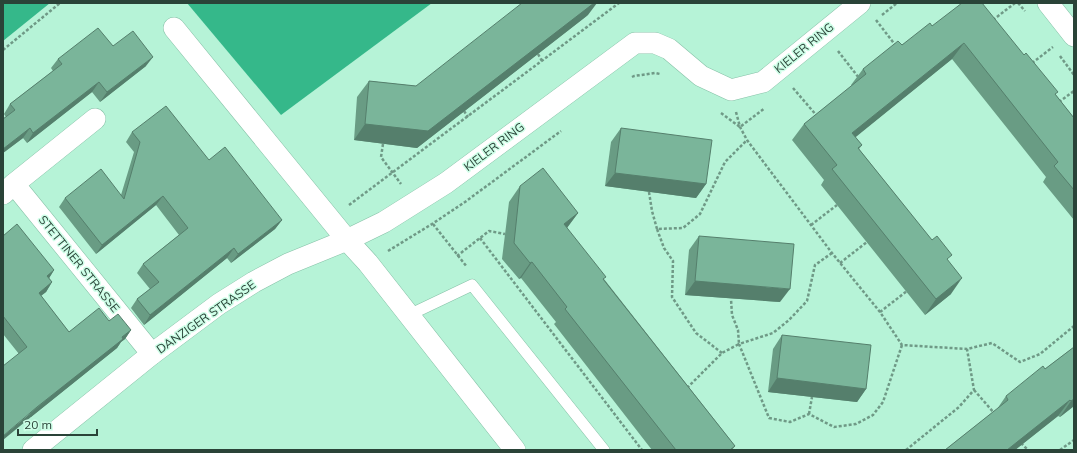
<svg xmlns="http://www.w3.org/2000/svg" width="1077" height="453" font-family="Mulish,sans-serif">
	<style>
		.forest { fill: #35b88a }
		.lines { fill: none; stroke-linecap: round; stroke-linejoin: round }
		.service-casing { stroke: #86c1a7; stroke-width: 12 }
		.minor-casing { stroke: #86c1a7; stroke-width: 22 }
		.path { stroke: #6f9986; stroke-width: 2.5; stroke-dasharray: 3 2; stroke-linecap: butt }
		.service { stroke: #fff; stroke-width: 11 }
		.minor { stroke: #fff; stroke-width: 21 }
		.wall { fill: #699c84 }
		.shaded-wall { fill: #557f6c }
		.building { fill: #7ab59a; stroke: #557f6c }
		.labels { text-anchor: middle; stroke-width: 3; stroke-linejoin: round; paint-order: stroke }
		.street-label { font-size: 12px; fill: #2a4338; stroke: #cdfee7 }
	</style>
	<rect width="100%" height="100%" fill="#b6f3d7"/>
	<g class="forest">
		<path d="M3 3H50L3 41Z"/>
		<path d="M187 3H432L281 115Z"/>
	</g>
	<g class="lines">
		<g class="service-casing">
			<path id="service" d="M409 315 472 285 604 450"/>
		</g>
		<g class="minor-casing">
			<g id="minor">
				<path d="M1048 3 1074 36"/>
				<path d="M14 184 95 119"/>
				<path d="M3 194 14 184 152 354"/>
				<path d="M33 450 152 354 219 304 254 282 288 264 347 240 174 28"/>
				<path d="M515 450 368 263 347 240 384 222 446 183 635 43H655L669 49 701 76 731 90 763 82 860 3"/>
			</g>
		</g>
		<g class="path">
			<path d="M1018 3 1025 11"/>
			<path d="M882 15 897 3"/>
			<path d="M876 20 896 46"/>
			<path d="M993 20 1015 3"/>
			<path d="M3 50 60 3"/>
			<path d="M838 51 859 78"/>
			<path d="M538 54 542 61"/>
			<path d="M1060 56 1074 75"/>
			<path d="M1032 63 1053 47"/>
			<path d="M632 77 634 76 655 73 660 74"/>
			<path d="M793 88 817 116"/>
			<path d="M1059 102 1074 91"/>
			<path d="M464 111 468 117"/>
			<path d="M736 112 740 127 747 140 832 253 880 312 902 345 967 349 992 343 1020 362 1040 354 1074 326"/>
			<path d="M721 113 740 127 765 108"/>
			<path d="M383 144 381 157 401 184"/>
			<path d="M649 192 652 211 657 229"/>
			<path d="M349 205 619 3"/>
			<path d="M433 224 467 267"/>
			<path d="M811 225 837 205"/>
			<path d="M480 238 642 450"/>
			<path d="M388 251 432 224 465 202 561 131"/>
			<path d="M832 253 815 265 807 301 789 320 773 333 739 344 769 418 790 422 809 414 834 427 856 424 873 415 883 402 902 345"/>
			<path d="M457 256 489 231 505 234"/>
			<path d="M840 263 867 242"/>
			<path d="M880 312 907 291"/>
			<path d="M722 353 696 333 672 297 673 261 664 248 657 229 683 228 700 214 725 162 747 140"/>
			<path d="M687 388 722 353 739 344 738 330 732 315 731 299"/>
			<path d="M974 390 995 414"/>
			<path d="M809 414 812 397"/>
			<path d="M1021 443 1028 450"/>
			<path d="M906 450 959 407 974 390 967 349"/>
			<path d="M1060 450 1074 440"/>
		</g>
		<use href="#service" class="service"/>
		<use href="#minor" class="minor"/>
	</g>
	<g class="wall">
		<path d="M588 15 417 148 354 140 357 97 369 81 416 86Z"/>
		<path d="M932 26 1056 95 1074 118V220L1043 182 1046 177 952 59 855 137 862 145 859 149 948 261 951 294 925 315 821 185 824 180 792 140 804 124 852 86 851 85 863 69Z"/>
		<path d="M113 46 146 66 100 102 92 92 27 143 23 138 3 153V119L6 117 4 114 10 104 53 71 51 68 58 59Z"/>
		<path d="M621 128 706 184 696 198 605 186 611 142Z"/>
		<path d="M132 132 209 160 282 220 275 229 231 263 227 258 144 325 131 308 137 299 150 289 137 273 143 264 179 235 156 205 96 254 59 207 65 198 121 195 134 152 126 142Z"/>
		<path d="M520 186 578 213 567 228 604 279 735 446 732 450H652L554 324 556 322 521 278 519 279 502 259 509 202Z"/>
		<path d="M3 236 54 270 49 278 52 282 46 292 41 296 69 332 109 321 131 330 125 339 121 342 117 348 31 417 19 354 3 334Z"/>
		<path d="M699 236 780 302 685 295 689 250Z"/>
		<path d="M782 335 866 389 857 402 768 392 773 349Z"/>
		<path d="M1074 347V406L1060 417 1058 416 1015 450H945L997 409 1006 396 1045 369Z"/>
	</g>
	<g class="shaded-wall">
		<path d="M594 3H597L588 15 417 148 354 140 365 124Z"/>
		<path d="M964 43 952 59 841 149 852 133Z"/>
		<path d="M153 57 146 66 100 102 107 92Z"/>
		<path d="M99 82 92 92 27 143 33 133Z"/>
		<path d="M30 128 23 138 3 153V149Z"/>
		<path d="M615 173 706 184 696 198 605 186Z"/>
		<path d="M163 196 156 205 96 254 102 245Z"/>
		<path d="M578 213 566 229 564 224Z"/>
		<path d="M282 220 275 229 231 263 238 254Z"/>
		<path d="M234 248 227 258 144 325 150 315Z"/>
		<path d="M532 262 521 278 519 279 530 263Z"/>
		<path d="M54 270 48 280 47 276Z"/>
		<path d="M962 278 951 294 925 315 936 299Z"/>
		<path d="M695 281 790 289 780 302 685 295Z"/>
		<path d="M52 282 46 292 32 302 39 293Z"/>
		<path d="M131 330 125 339 121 342 117 348 31 417 3 440V436Z"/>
		<path d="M777 378 866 389 857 402 768 392Z"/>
		<path d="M1074 399V406L1060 417 1071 401Z"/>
		<path d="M1070 400 1058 416 1015 450H1007Z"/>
	</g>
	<g class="building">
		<path d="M522 3H594L428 131 365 124 369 81 416 86Z"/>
		<path d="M962 3H982L1024 55 1026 53 1058 92 1055 94 1074 118V190L1054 166 1058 162 964 43 852 133 862 145 858 148 932 240 937 236 952 255 947 259 962 278 936 299 832 169 837 165 804 124 866 74 863 69 898 41 902 45 930 23 932 26Z"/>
		<path d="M98 28 113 46 133 31 153 57 107 92 99 82 33 133 30 128 3 149V119L15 110 10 104 62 64 58 59Z"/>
		<path d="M166 106 209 160 225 147 282 220 238 254 234 248 150 315 137 299 159 282 143 264 188 228 163 196 102 245 65 198 101 169 124 199 140 142 132 132Z"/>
		<path d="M621 128 712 140 706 184 615 173Z"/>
		<path d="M543 168 578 213 564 224 606 277 603 279 735 446 730 450H676L565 309 567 307 532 262 530 263 514 243 520 186Z"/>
		<path d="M17 224 54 270 47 276 52 282 39 293 69 332 99 308 109 321 118 314 131 330 122 337 123 339 37 407 3 436V366L27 347 3 316V236Z"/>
		<path d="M699 236 794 244 790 289 695 281Z"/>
		<path d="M782 335 871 345 866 389 777 378Z"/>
		<path d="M1074 347V399L1071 401 1070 400 1007 450H945L1008 400 1006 396 1043 366 1045 369Z"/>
	</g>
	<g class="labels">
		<g class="street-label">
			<text transform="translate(804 48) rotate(-39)" y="4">KIELER RING</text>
			<text transform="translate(494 147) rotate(-37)" y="4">KIELER RING</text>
			<text transform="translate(79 264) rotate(51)" y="4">STETTINER STRASSE</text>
			<text transform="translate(206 317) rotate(-35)" y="4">DANZIGER STRASSE</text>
		</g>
	</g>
	<rect width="1077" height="453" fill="none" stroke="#2a4338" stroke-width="8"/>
	<path d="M18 429v6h79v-6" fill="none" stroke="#2a4338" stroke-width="2"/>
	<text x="24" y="429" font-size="12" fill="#2a4338" stroke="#cdfee7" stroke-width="3" paint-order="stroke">20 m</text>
</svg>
